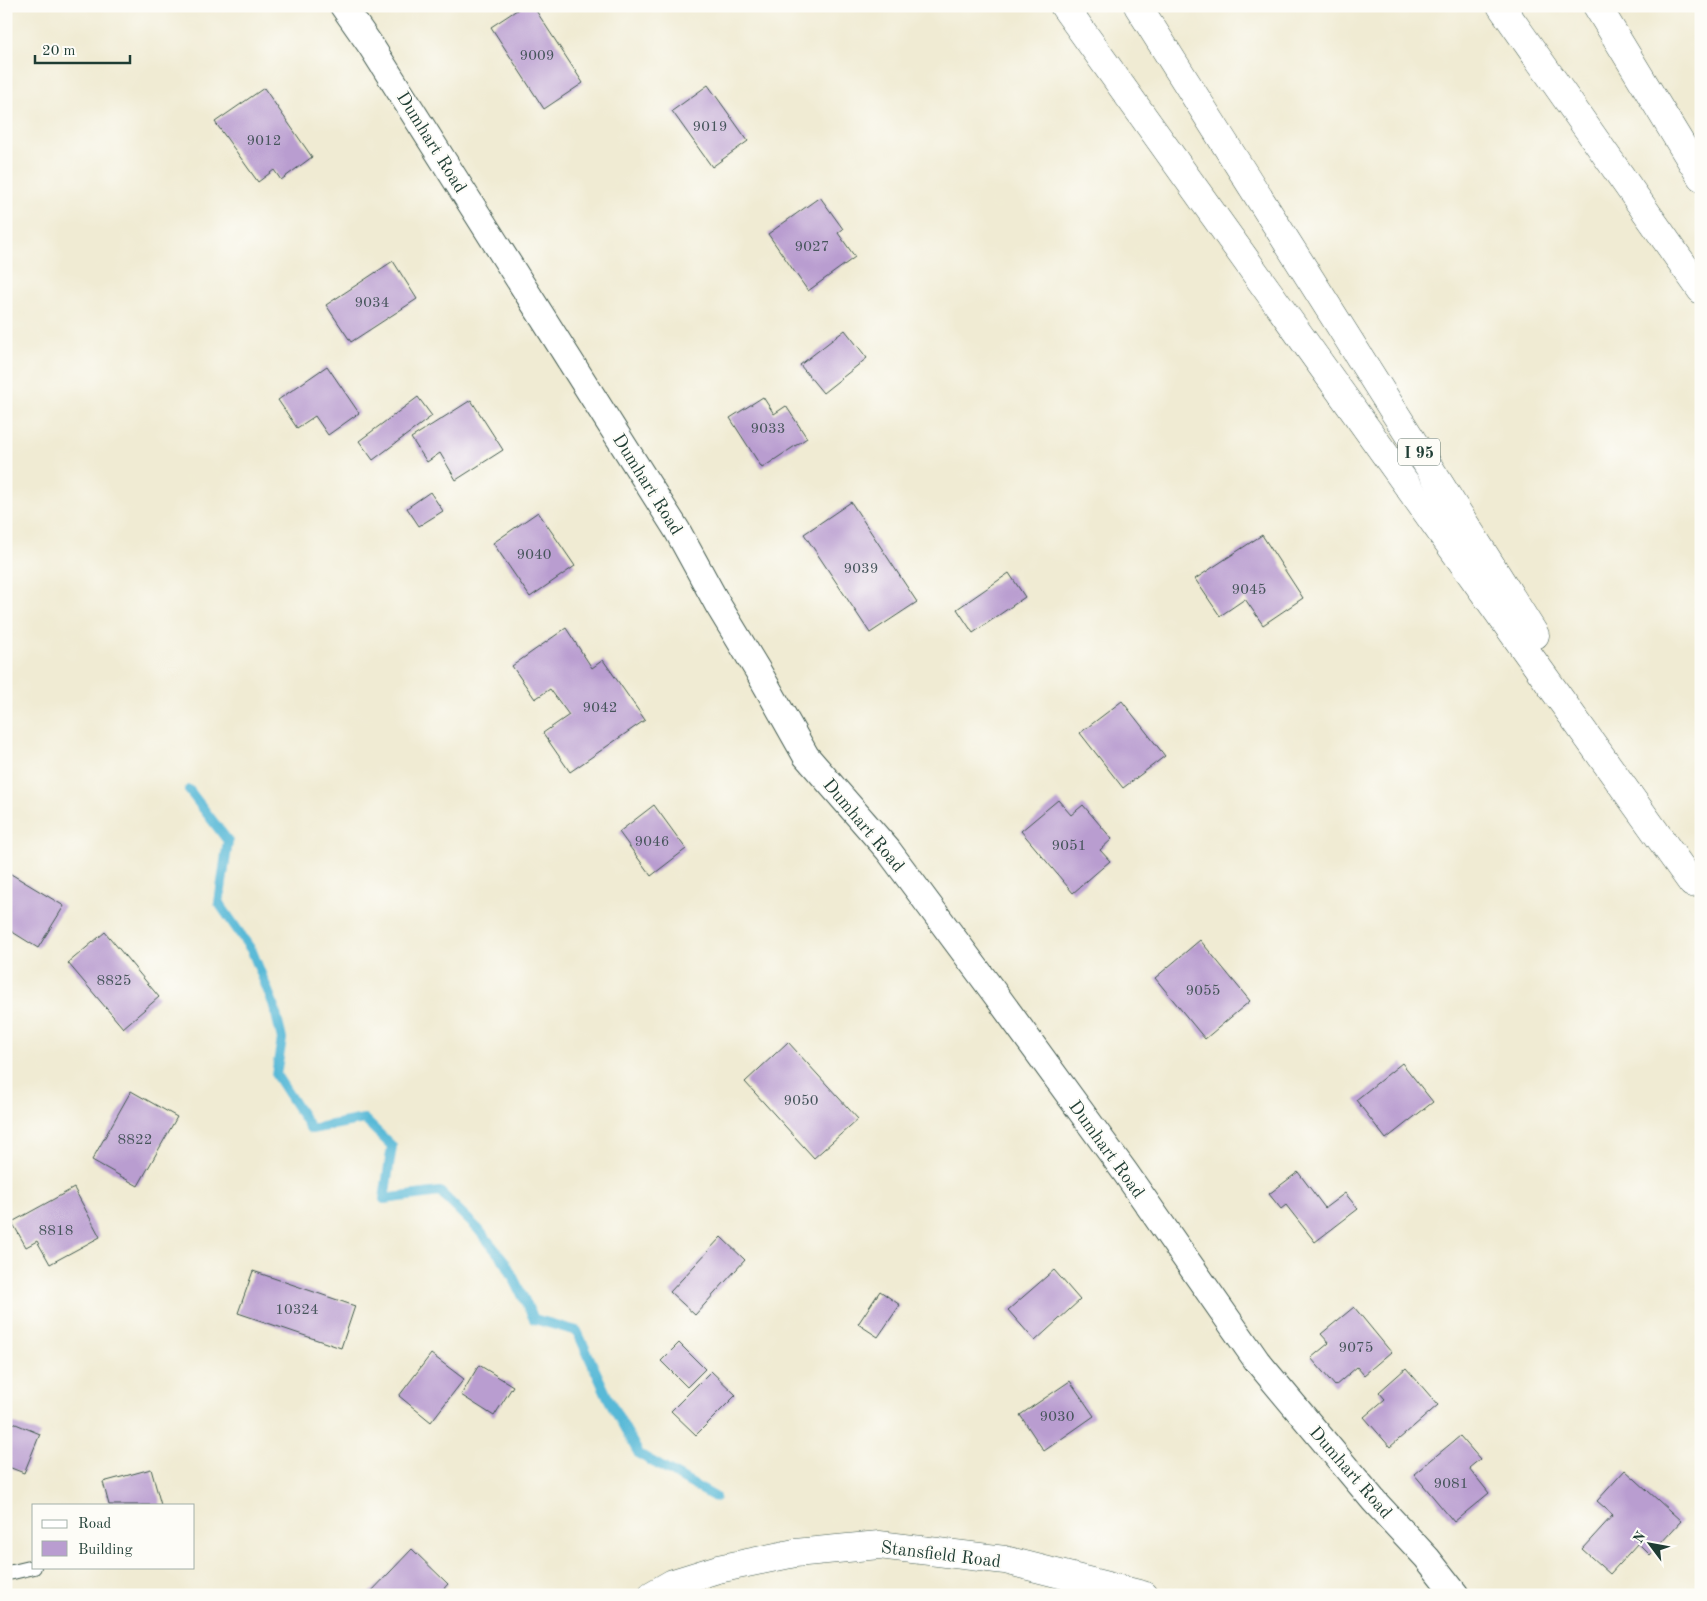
<svg xmlns="http://www.w3.org/2000/svg" width="1707" height="1601" font-family="'Old Standard TT',serif">
	<style>
		.lines { fill: none; stroke-linecap: round; stroke-linejoin: round }
		.stream { stroke: #59b9d7; stroke-width: 10 }
		.building { fill: #b99dd0 }
		.service-casing { stroke: #3e574c; stroke-width: 16 }
		.minor-casing { stroke: #3e574c; stroke-width: 28 }
		.tertiary-casing { stroke: #3e574c; stroke-width: 29 }
		.motorway-casing { stroke: #3e574c; stroke-width: 29 }
		.service { stroke: #fff; stroke-width: 14 }
		.minor { stroke: #fff; stroke-width: 26 }
		.tertiary { stroke: #fff; stroke-width: 28 }
		.motorway { stroke: #fff; stroke-width: 28 }
		.labels { text-anchor: middle; stroke-width: 4; stroke-linejoin: round; paint-order: stroke }
		.number-label { font-size: 15px; fill: #46555b }
		.shield { fill: #fdfcf7; stroke: #62766e; stroke-width: 1 }
		.shield-label { font-size: 16px; font-weight: bold; fill: #1f3d34 }
		.street-label { font-size: 18px; fill: #1f3d34; stroke: #fdfcf7 }
	</style>
	<rect width="100%" height="100%" fill="#fdfcf7"/>
	<filter id="ink" filterUnits="userSpaceOnUse"><feTurbulence type="fractalNoise" baseFrequency=".02" numOctaves="2"/><feDisplacementMap in="SourceGraphic" scale="10" xChannelSelector="R" yChannelSelector="G"/><feConvolveMatrix kernelMatrix="1 2 1 2 8 2 1 2 1" color-interpolation-filters="sRGB"/></filter>
	<filter id="wash" filterUnits="userSpaceOnUse"><feTurbulence type="fractalNoise" baseFrequency=".0096" numOctaves="4" result="noise"/><feDisplacementMap in="SourceGraphic" scale="20" xChannelSelector="R" yChannelSelector="G"/><feGaussianBlur stdDeviation="1.12" result="paint"/><feColorMatrix in="noise" values="0 0 0 0 0 0 0 0 0 0 0 0 0 0 0 0 0 1.4 0 .05"/><feComposite in="paint" operator="in"/></filter>
	<g filter="url(#wash)">
		<rect width="100%" height="100%" fill="#f0ebd3"/>
		<g class="lines">
			<path class="stream" d="M189 790 228 841 219 903 252 951 274 1006 282 1039 276 1075 311 1129 364 1119 392 1146 384 1199 440 1192 478 1229 506 1263 534 1319 577 1331 608 1398 639 1454 715 1497"/>
		</g>
		<g id="blocks">
			<g class="building">
				<path d="M523 6H533L583 83 544 109 491 27Z"/>
				<path d="M708 85 748 141 712 167 672 111Z"/>
				<path d="M264 88 312 157 281 180 274 170 258 182 215 122Z"/>
				<path d="M820 197 843 229 838 233 855 257 808 291 768 234Z"/>
				<path d="M393 261 417 299 351 342 326 305Z"/>
				<path d="M845 330 867 358 823 393 800 365Z"/>
				<path d="M327 366 359 413 328 435 315 416 297 428 278 400Z"/>
				<path d="M418 397 432 416 373 460 359 441Z"/>
				<path d="M763 397 774 414 786 406 807 438 762 468 730 418Z"/>
				<path d="M471 400 503 450 456 480 440 453 427 462 411 438Z"/>
				<path d="M430 492 443 511 419 526 407 508Z"/>
				<path d="M851 502 917 602 870 633 804 534Z"/>
				<path d="M538 512 575 566 530 597 493 543Z"/>
				<path d="M1262 535 1303 598 1263 625 1245 599 1220 616 1195 579Z"/>
				<path d="M1009 573 1025 597 973 633 957 609Z"/>
				<path d="M566 628 592 668 603 660 645 720 570 772 543 733 569 715 550 689 535 699 512 666Z"/>
				<path d="M1122 701 1165 756 1123 788 1080 733Z"/>
				<path d="M1058 800 1071 815 1083 805 1112 839 1100 850 1110 861 1073 893 1021 831Z"/>
				<path d="M654 805 686 849 651 876 619 832Z"/>
				<path d="M6 871 64 906 38 948 6 928Z"/>
				<path d="M105 932 159 997 123 1028 68 963Z"/>
				<path d="M1200 940 1250 1001 1205 1039 1155 978Z"/>
				<path d="M788 1042 858 1119 814 1158 745 1082Z"/>
				<path d="M1402 1063 1433 1102 1386 1139 1356 1100Z"/>
				<path d="M131 1091 177 1117 138 1186 92 1160Z"/>
				<path d="M1298 1172 1325 1208 1345 1193 1358 1209 1315 1242 1286 1205 1281 1209 1269 1194Z"/>
				<path d="M74 1188 100 1237 50 1264 37 1241 26 1247 12 1222Z"/>
				<path d="M721 1237 745 1260 695 1315 670 1292Z"/>
				<path d="M1054 1270 1080 1300 1035 1341 1008 1310Z"/>
				<path d="M253 1271 355 1306 341 1348 238 1313Z"/>
				<path d="M880 1291 900 1305 878 1337 858 1324Z"/>
				<path d="M1354 1307 1391 1352 1364 1375 1357 1367 1335 1386 1311 1358 1329 1343 1321 1334Z"/>
				<path d="M679 1343 705 1369 687 1387 661 1361Z"/>
				<path d="M431 1354 464 1379 431 1422 399 1396Z"/>
				<path d="M479 1365 513 1386 494 1416 461 1395Z"/>
				<path d="M1406 1368 1438 1405 1390 1447 1364 1417 1385 1399 1379 1392Z"/>
				<path d="M711 1371 736 1395 696 1435 671 1411Z"/>
				<path d="M1070 1381 1094 1416 1044 1451 1020 1415Z"/>
				<path d="M6 1420 40 1434 24 1473 6 1466Z"/>
				<path d="M1460 1436 1480 1459 1469 1468 1489 1493 1454 1522 1414 1474Z"/>
				<path d="M151 1469 161 1505H109L103 1482Z"/>
				<path d="M1625 1470 1681 1521 1650 1555 1638 1543 1610 1574 1582 1549 1613 1515 1597 1501Z"/>
				<path d="M412 1549 448 1584 438 1595H368Z"/>
			</g>
		</g>
	</g>
	<g filter="url(#ink)">
		<use href="#blocks" fill-opacity="0" stroke="#3e574c" stroke-width="1"/>
		<g class="lines">
			<g class="service-casing">
				<path id="service" d="M6 1573 13 1572 34 1567"/>
			</g>
			<g class="minor-casing">
				<path id="minor" d="M343 6 371 46 677 530 718 605 758 671 806 756 888 850 996 995 1125 1172 1257 1361 1374 1501 1427 1558 1456 1595"/>
			</g>
			<g class="tertiary-casing">
				<path id="tertiary" d="M652 1595 673 1583 718 1569 795 1553 879 1545 1005 1560 1143 1595"/>
			</g>
			<g class="motorway-casing">
				<g id="motorway">
					<path d="M1064 6 1692 883"/>
					<path d="M1138 6 1535 635"/>
					<path d="M1501 6 1701 290"/>
					<path d="M1597 6 1701 177"/>
				</g>
			</g>
			<use href="#service" class="service"/>
			<use href="#minor" class="minor"/>
			<use href="#tertiary" class="tertiary"/>
			<use href="#motorway" class="motorway"/>
		</g>
	</g>
	<g class="labels">
		<g class="number-label">
			<text x="537" y="60">9009</text>
			<text x="710" y="131">9019</text>
			<text x="264" y="145">9012</text>
			<text x="812" y="251">9027</text>
			<text x="372" y="307">9034</text>
			<text x="768" y="433">9033</text>
			<text x="534" y="559">9040</text>
			<text x="861" y="573">9039</text>
			<text x="1249" y="594">9045</text>
			<text x="600" y="712">9042</text>
			<text x="652" y="846">9046</text>
			<text x="1069" y="850">9051</text>
			<text x="114" y="985">8825</text>
			<text x="1203" y="995">9055</text>
			<text x="801" y="1105">9050</text>
			<text x="135" y="1144">8822</text>
			<text x="56" y="1235">8818</text>
			<text x="297" y="1314">10324</text>
			<text x="1356" y="1352">9075</text>
			<text x="1057" y="1421">9030</text>
			<text x="1451" y="1488">9081</text>
		</g>
		<rect class="shield" x="1398" y="438.5" width="42" height="27" rx="4"/>
		<g class="shield-label">
			<text x="1419" y="458">I 95</text>
		</g>
		<g class="street-label">
			<text transform="translate(432 142) rotate(58)" y="6">Dumhart Road</text>
			<text transform="translate(648 484) rotate(58)" y="6">Dumhart Road</text>
			<text transform="translate(864 825) rotate(50)" y="6">Dumhart Road</text>
			<text transform="translate(1107 1149) rotate(54)" y="6">Dumhart Road</text>
			<text transform="translate(1351 1472) rotate(49)" y="6">Dumhart Road</text>
			<text transform="translate(941 1554) rotate(7)" y="6">Stansfield Road</text>
		</g>
	</g>
	<rect width="1707" height="1601" fill="none" stroke="#fdfcf7" stroke-width="25"/>
	<rect x="32" y="1504" width="162" height="65" fill="#fdfcf7" stroke="#a4b0a9"/>
	<rect x="42" y="1520" width="25" height="8" fill="#ffffff" stroke="#a4b0a9"/>
	<text x="78" y="1528" font-size="15" fill="#1f3d34">Road</text>
	<rect x="42" y="1541" width="25" height="15" fill="#b99dd0" stroke="#a4b0a9"/>
	<text x="78" y="1554" font-size="15" fill="#1f3d34">Building</text>
	<g transform="translate(1650 1544) rotate(302)" stroke="#fdfcf7" stroke-width="4" paint-order="stroke">
	<path d="M0-4L9 19L0 12L-9 19Z" fill="#1f3d34"/>
	<text y="-8" font-size="14" font-weight="bold" text-anchor="middle" fill="#1f3d34">N</text>
	</g>
	<path d="M35 55v8h95v-8" fill="none" stroke="#1f3d34" stroke-width="2.5"/>
	<text x="42" y="55" font-size="15" fill="#1f3d34" stroke="#fdfcf7" stroke-width="4" paint-order="stroke">20 m</text>
</svg>
